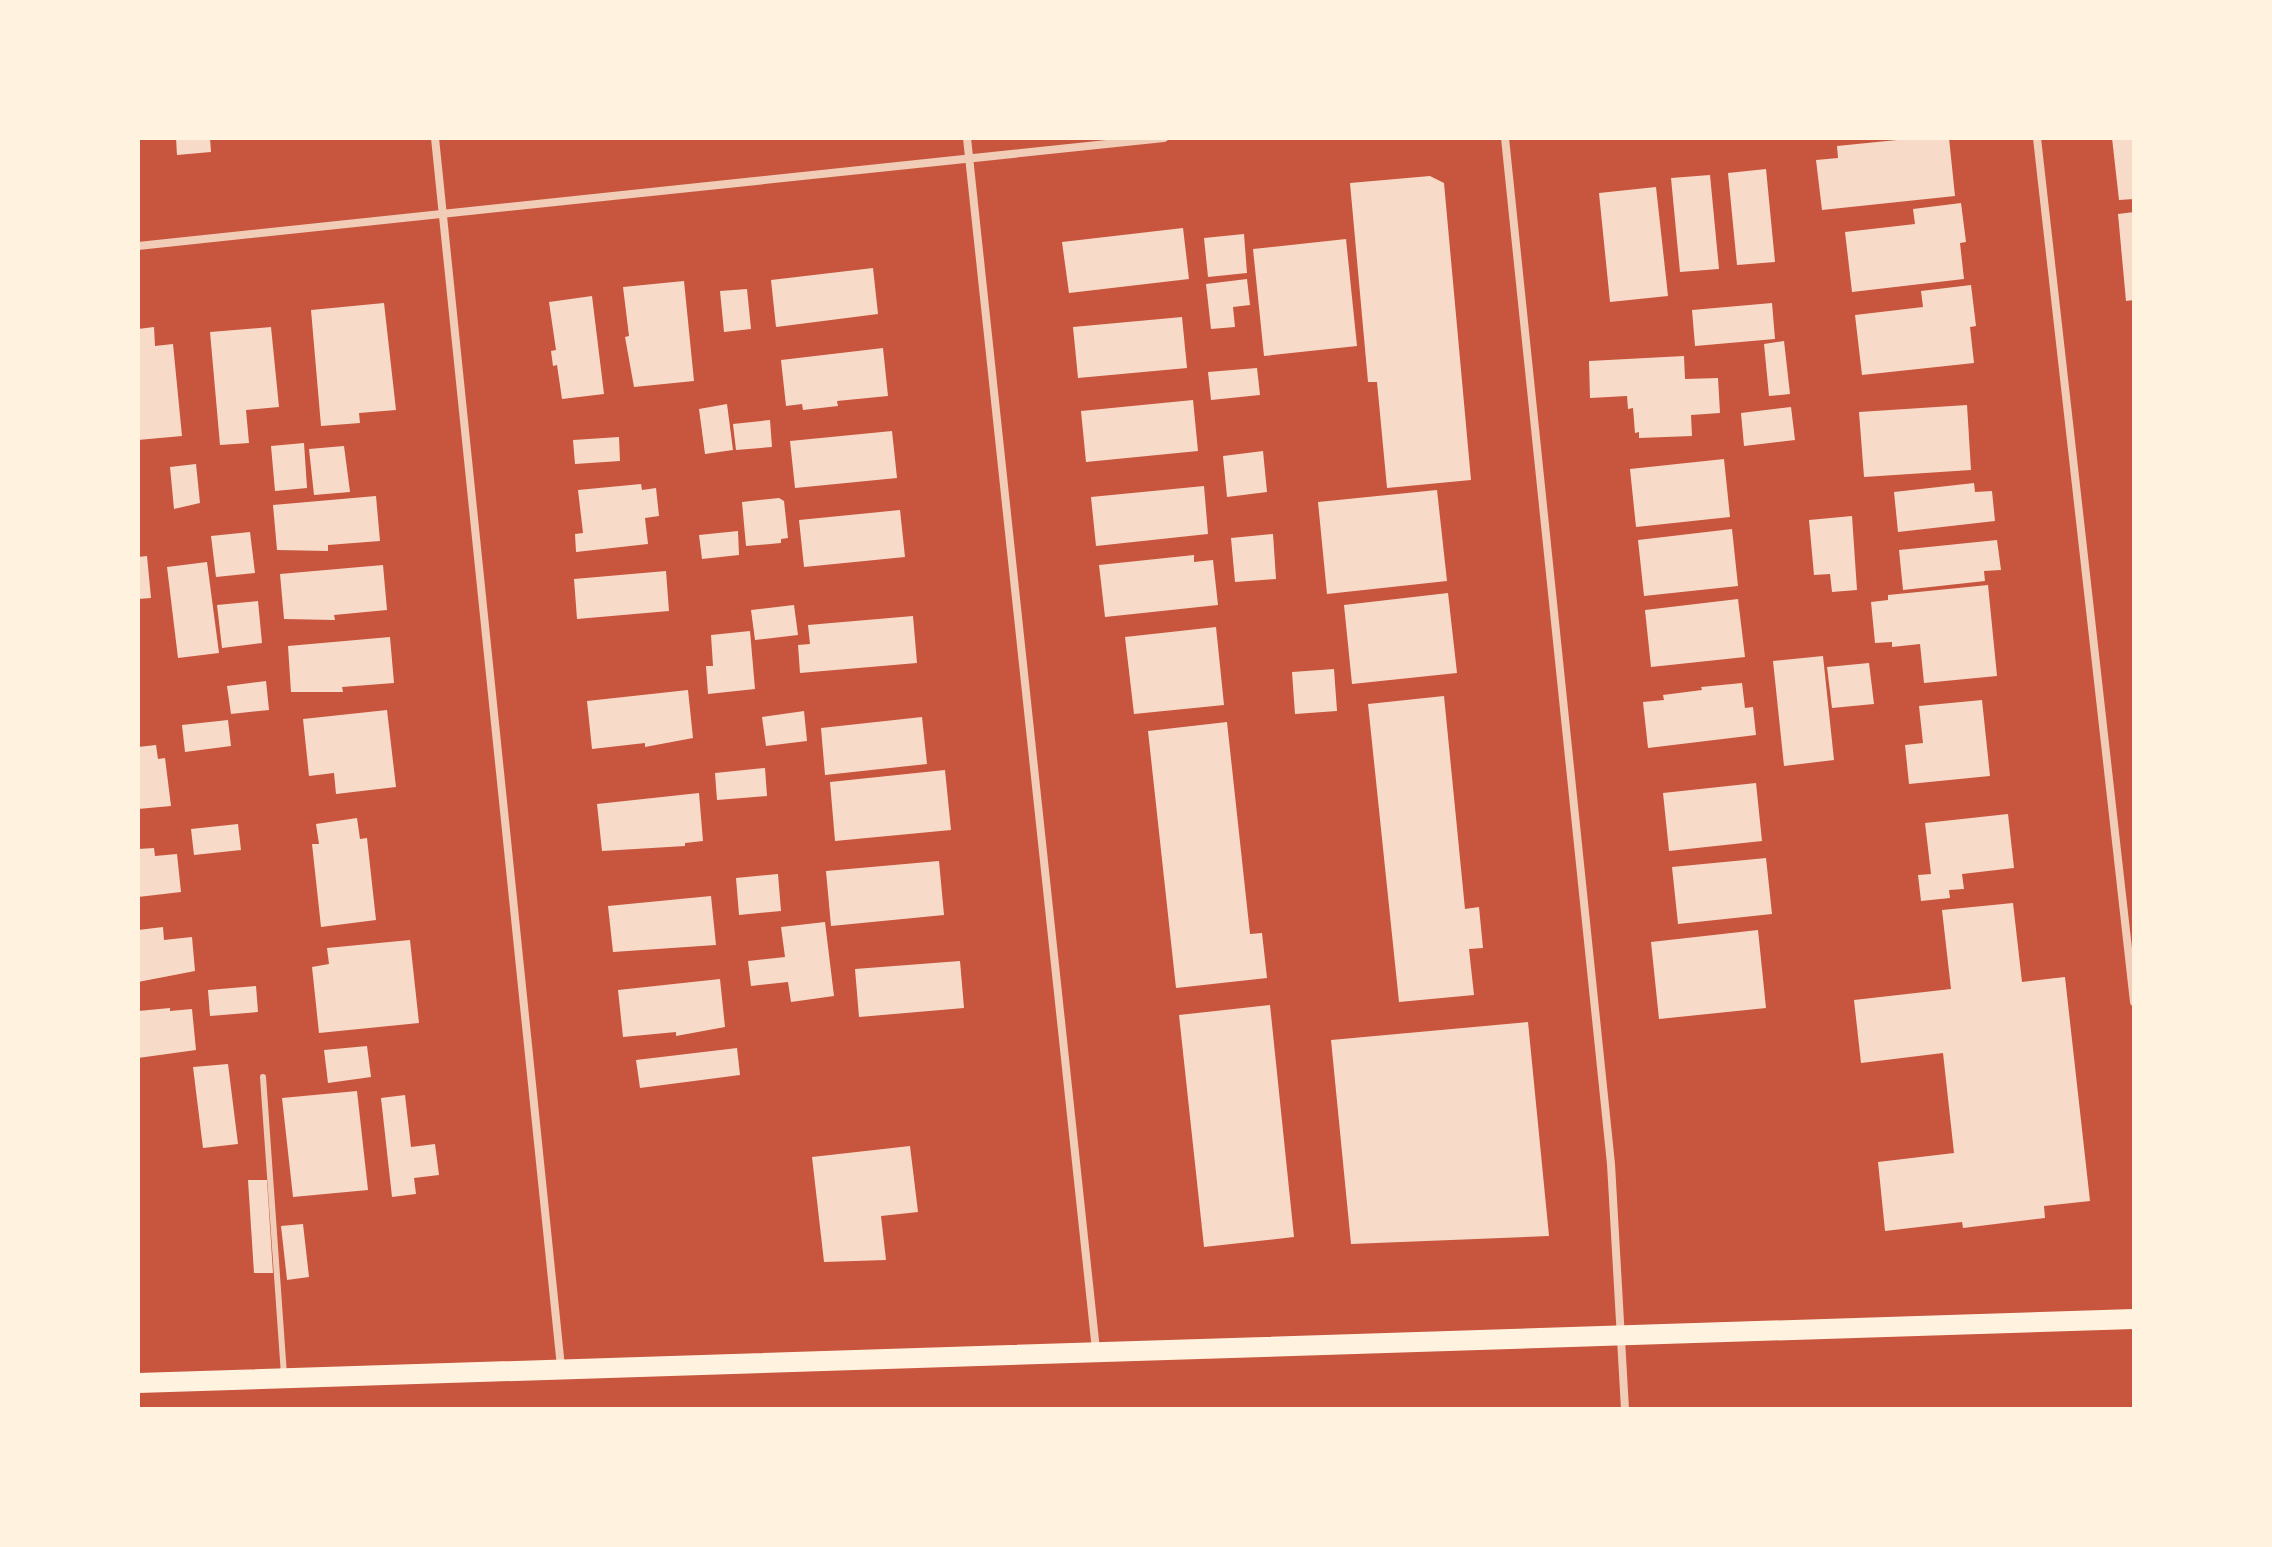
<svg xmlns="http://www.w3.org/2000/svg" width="2272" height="1547" font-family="Cabin,sans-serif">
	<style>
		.building { fill: #f7dbc8 }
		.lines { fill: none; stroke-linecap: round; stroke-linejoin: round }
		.service { stroke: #f1ccb7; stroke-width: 6 }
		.minor { stroke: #f1ccb7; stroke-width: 8 }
		.primary { stroke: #fff3e0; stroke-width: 20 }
	</style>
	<rect width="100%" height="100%" fill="#c8553d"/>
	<g class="building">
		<path d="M176 138H210L211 152 177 155Z"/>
		<path d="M1917 138H1949L1955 196 1822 210 1816 160 1838 158 1837 146Z"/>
		<path d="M2112 138H2134V199L2119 200Z"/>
		<path d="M1766 169 1775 262 1737 265 1728 173Z"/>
		<path d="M1710 175 1719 269 1680 272 1671 178Z"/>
		<path d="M1430 176 1444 183 1471 480 1387 488 1377 382H1368L1350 183Z"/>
		<path d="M1656 187 1668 296 1610 302 1599 193Z"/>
		<path d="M1961 203 1966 242 1960 243 1964 279 1852 292 1845 232 1915 224 1913 209Z"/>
		<path d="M2134 212V300L2126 301 2118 214Z"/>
		<path d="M1183 228 1189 279 1069 293 1062 242Z"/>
		<path d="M1244 234 1247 273 1208 277 1204 238Z"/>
		<path d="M1346 239 1357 346 1264 356 1253 249Z"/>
		<path d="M873 268 878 314 776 327 771 280Z"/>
		<path d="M1247 279 1250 305 1233 307 1235 327 1211 329 1206 284Z"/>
		<path d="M684 281 694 381 634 387 625 337 629 336 623 287Z"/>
		<path d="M1971 285 1976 326 1970 327 1974 363 1862 375 1855 315 1923 307 1921 291Z"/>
		<path d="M747 289 751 329 724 332 720 291Z"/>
		<path d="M592 296 604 394 562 399 557 365 553 366 551 351 556 350 549 302Z"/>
		<path d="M384 303 396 410 359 413 360 423 321 426 311 310Z"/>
		<path d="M1772 303 1775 339 1695 346 1692 310Z"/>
		<path d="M1182 317 1187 368 1078 378 1073 327Z"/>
		<path d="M154 327 155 346 173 344 182 436 138 440V329Z"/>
		<path d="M271 327 279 407 246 410 249 443 220 445 210 332Z"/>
		<path d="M1784 341 1790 394 1769 396 1764 344Z"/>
		<path d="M883 348 888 396 837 401 838 406 803 410 802 404 786 406 781 360Z"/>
		<path d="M1684 356 1685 379 1718 378 1720 413 1691 415 1692 436 1639 438V432L1635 433 1633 408 1628 409 1627 396 1590 398 1589 361Z"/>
		<path d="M1257 368 1260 395 1211 400 1208 372Z"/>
		<path d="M1193 400 1198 451 1086 462 1081 411Z"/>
		<path d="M727 404 733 450 705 454 699 409Z"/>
		<path d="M1967 405 1971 470 1864 477 1859 412Z"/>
		<path d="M1791 407 1795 440 1744 446 1741 413Z"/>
		<path d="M770 420 772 447 736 450 733 424Z"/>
		<path d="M892 431 897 478 795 488 790 441Z"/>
		<path d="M619 437 620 461 575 464 573 440Z"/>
		<path d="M304 443 307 488 275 491 271 446Z"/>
		<path d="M344 446 350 492 314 495 309 449Z"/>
		<path d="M1263 451 1267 492 1227 497 1223 456Z"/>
		<path d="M1724 459 1730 517 1636 527 1630 469Z"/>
		<path d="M196 464 200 503 174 509 170 467Z"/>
		<path d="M1974 483 1975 492 1992 491 1995 521 1898 532 1894 492Z"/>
		<path d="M641 484 642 490 656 488 659 516 645 518 648 544 576 552 575 534 583 533 578 490Z"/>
		<path d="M1204 486 1208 534 1096 546 1091 497Z"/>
		<path d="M1437 490 1447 581 1327 594 1318 502Z"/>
		<path d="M376 496 380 541 328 545V551L277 550 273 505Z"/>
		<path d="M779 498 784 501 788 538 781 539V543L746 546 742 502Z"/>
		<path d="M900 510 905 557 804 567 799 520Z"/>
		<path d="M1852 516 1857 590 1832 592 1830 574 1814 575 1809 520Z"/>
		<path d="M1732 529 1738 586 1644 596 1638 540Z"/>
		<path d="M738 531 739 555 702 559 699 535Z"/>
		<path d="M250 532 255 573 216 577 211 536Z"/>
		<path d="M1273 534 1276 579 1235 582 1231 538Z"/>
		<path d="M1997 540 2001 570 1984 571 1985 581 1903 590 1899 550Z"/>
		<path d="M1194 555V562L1213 560 1218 605 1105 617 1099 565Z"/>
		<path d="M147 556 151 598 138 599V557Z"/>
		<path d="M207 562 219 653 178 658 167 567Z"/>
		<path d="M383 565 387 610 334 615 335 620 284 619 280 574Z"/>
		<path d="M666 571 669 611 577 619 574 579Z"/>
		<path d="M1988 585 1997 676 1924 683 1920 644 1892 647V642L1875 643 1871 602 1888 600V595Z"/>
		<path d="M1448 593 1457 673 1352 684 1344 605Z"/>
		<path d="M1738 599 1745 657 1651 667 1645 610Z"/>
		<path d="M258 601 262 643 222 648 217 605Z"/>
		<path d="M794 605 798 635 755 640 751 610Z"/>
		<path d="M913 616 917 663 800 673 798 645 810 644 808 625Z"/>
		<path d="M1216 627 1224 705 1134 714 1125 637Z"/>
		<path d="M750 631 755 689 708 694 706 666H713L711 635Z"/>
		<path d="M390 637 394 683 342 687 343 692H291L288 646Z"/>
		<path d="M1823 656 1834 760 1784 766 1773 661Z"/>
		<path d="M1869 663 1874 704 1832 708 1827 667Z"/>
		<path d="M1334 669 1337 711 1295 714 1292 672Z"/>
		<path d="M266 681 269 710 231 714 227 686Z"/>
		<path d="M1742 683 1745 708 1753 707 1756 735 1648 748 1643 702 1664 700 1663 695 1702 690 1701 687Z"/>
		<path d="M688 690 693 738 645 747V743L592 749 587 701Z"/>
		<path d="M1444 696 1465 909 1479 907 1483 948 1469 949 1474 995 1399 1002 1368 704Z"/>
		<path d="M1982 700 1990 776 1909 784 1905 745 1923 743 1919 706Z"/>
		<path d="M387 710 396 787 336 794 334 773 309 776 303 719Z"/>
		<path d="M804 711 807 741 766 746 762 717Z"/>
		<path d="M922 717 927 764 825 775 821 728Z"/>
		<path d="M228 720 231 746 185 752 182 725Z"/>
		<path d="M1227 722 1250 934 1262 933 1267 978 1176 988 1148 731Z"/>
		<path d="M156 745 158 759 165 758 171 806 138 809V747Z"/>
		<path d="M765 768 767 796 717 800 715 773Z"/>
		<path d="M945 770 951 830 835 841 830 782Z"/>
		<path d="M1756 783 1762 841 1669 851 1663 793Z"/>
		<path d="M699 793 703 841 685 843V846L602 851 597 804Z"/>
		<path d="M2008 814 2014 868 1962 874 1964 889 1949 890 1950 898 1921 901 1918 875 1931 874 1925 823Z"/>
		<path d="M357 818 360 839 367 838 376 920 321 927 312 844H319L316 824Z"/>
		<path d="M238 824 241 850 194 855 191 829Z"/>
		<path d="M154 848 155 856 177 854 181 892 138 897V849Z"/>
		<path d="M1766 858 1772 914 1678 924 1672 867Z"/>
		<path d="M939 861 944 915 831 926 826 871Z"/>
		<path d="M778 874 781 911 739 915 736 878Z"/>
		<path d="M711 896 716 945 613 952 608 906Z"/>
		<path d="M2013 903 2022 982 2065 977 2090 1201 2044 1206 2045 1218 1963 1228 1962 1222 1885 1231 1878 1162 1954 1153 1943 1053 1861 1063 1854 1000 1951 989 1942 910Z"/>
		<path d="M825 922 834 996 791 1002 788 982 751 986 748 961 785 957 781 927Z"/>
		<path d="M163 927 164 940 192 937 195 971 138 982V930Z"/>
		<path d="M1758 930 1766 1008 1659 1019 1651 942Z"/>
		<path d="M410 940 419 1023 319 1033 312 967 329 964 327 948Z"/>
		<path d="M960 961 964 1008 859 1017 855 969Z"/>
		<path d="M720 979 725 1027 676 1036V1032L623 1037 618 990Z"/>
		<path d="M256 986 258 1012 210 1016 208 990Z"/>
		<path d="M1270 1005 1294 1237 1204 1247 1179 1015Z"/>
		<path d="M170 1008V1011L192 1009 196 1050 138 1058V1011Z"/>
		<path d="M1528 1022 1549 1236 1351 1244 1331 1040Z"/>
		<path d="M367 1046 371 1077 328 1083 324 1050Z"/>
		<path d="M737 1048 740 1075 640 1088 636 1060Z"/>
		<path d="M228 1064 238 1144 203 1148 193 1067Z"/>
		<path d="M357 1091 368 1190 293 1197 282 1098Z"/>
		<path d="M405 1095 411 1147 435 1144 439 1175 414 1178 416 1194 392 1197 381 1098Z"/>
		<path d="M910 1146 918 1212 881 1216 886 1260 824 1262 812 1157Z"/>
		<path d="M248 1180H267L273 1273H254Z"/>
		<path d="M303 1224 309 1277 287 1280 281 1226Z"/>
	</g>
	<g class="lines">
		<path class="service" d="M263 1077 284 1375"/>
		<g class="minor">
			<path d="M435 138 561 1367"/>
			<path d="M967 138 1096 1350"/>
			<path d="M1505 138 1611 1164 1625 1409"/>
			<path d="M2037 138 2134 1002"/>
			<path d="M138 246 1164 138"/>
		</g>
		<path class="primary" d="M138 1383 2134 1319"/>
	</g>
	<rect width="2272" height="1547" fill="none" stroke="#fff3e0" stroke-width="280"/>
</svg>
